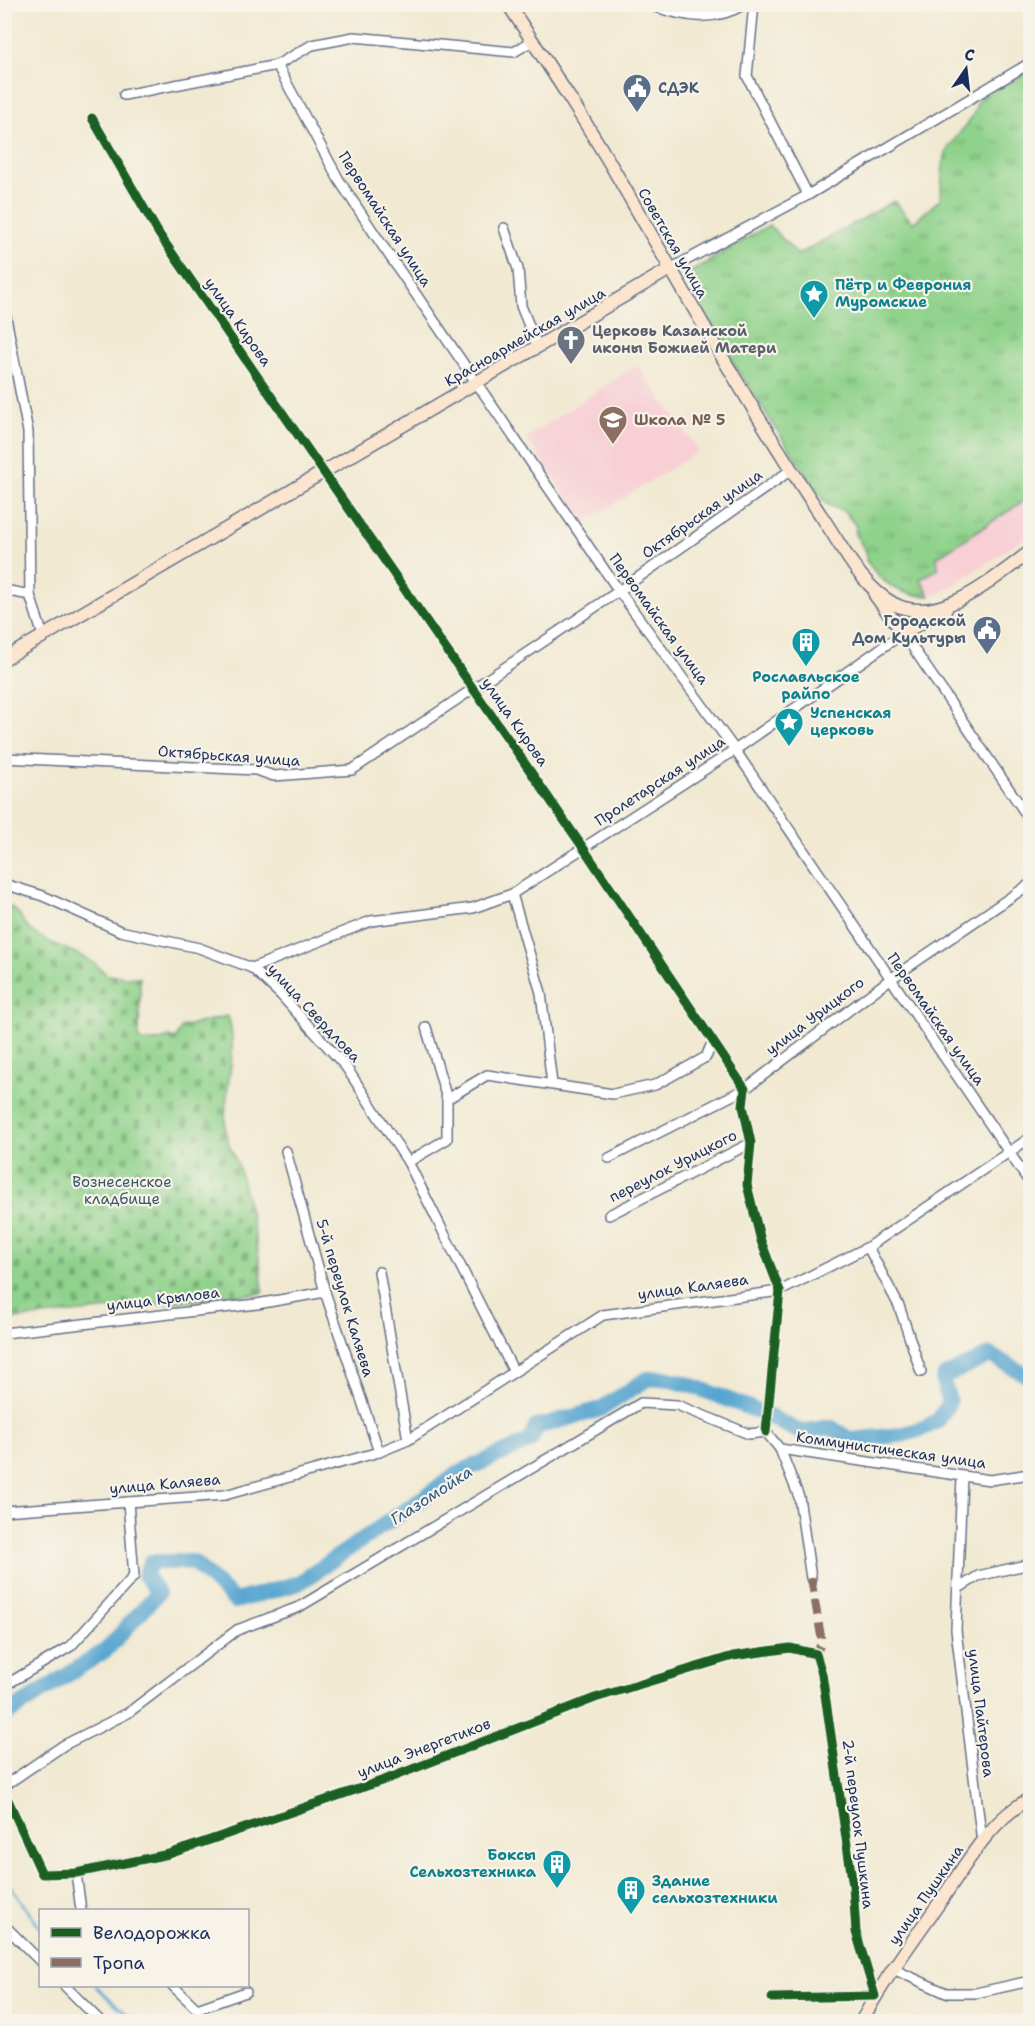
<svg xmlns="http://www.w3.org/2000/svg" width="1035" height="2026" font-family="'Shantell Sans',sans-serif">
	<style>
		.built { fill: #f7cfd5 }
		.cemetery { fill: url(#cemetery-stones); stroke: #558074; stroke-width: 1.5 }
		.park { fill: url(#park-tufts); stroke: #558074; stroke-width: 1.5 }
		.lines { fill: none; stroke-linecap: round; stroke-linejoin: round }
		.stream { stroke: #57a5d0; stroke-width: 3 }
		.river { stroke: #57a5d0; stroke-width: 16 }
		.minor-casing { stroke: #667087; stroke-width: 12 }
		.secondary-casing { stroke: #667087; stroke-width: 15 }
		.minor { stroke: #fff; stroke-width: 9 }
		.secondary { stroke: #fbe5cf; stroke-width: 12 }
		.quiet { stroke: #8d6e63; stroke-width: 8; stroke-dasharray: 15 8; stroke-linecap: butt }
		.cycleway-casing { stroke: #f7f3e8; stroke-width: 13 }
		.cycleway { stroke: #1b5e20; stroke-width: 9 }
		.labels { text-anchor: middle; stroke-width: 4.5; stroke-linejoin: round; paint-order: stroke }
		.service-label { font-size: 15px; font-weight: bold; fill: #4e5e75; stroke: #f7f3e8; text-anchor: start }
		.street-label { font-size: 15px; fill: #1b2f5e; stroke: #f7f3e8 }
		.culture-label { font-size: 15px; font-weight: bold; fill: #0d838f; stroke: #f7f3e8; text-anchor: start }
		.worship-label { font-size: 15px; font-weight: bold; fill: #5b616d; stroke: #f7f3e8; text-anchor: start }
		.education-label { font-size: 15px; font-weight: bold; fill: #785e54; stroke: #f7f3e8; text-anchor: start }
		.park-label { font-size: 15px; fill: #385869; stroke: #f7f3e8 }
		.water-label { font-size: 16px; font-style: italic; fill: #305886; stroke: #f7f3e8 }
	</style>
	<defs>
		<pattern id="cemetery-stones" width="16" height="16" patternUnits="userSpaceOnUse" patternTransform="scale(1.5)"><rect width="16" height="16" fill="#8fd28b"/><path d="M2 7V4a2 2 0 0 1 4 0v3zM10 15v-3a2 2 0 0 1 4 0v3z" fill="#74ab75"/></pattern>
		<pattern id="park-tufts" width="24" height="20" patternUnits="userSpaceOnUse" patternTransform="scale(1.5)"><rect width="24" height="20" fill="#8fd28b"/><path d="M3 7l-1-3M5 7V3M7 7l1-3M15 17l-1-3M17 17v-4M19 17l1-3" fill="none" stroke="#74ab75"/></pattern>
	</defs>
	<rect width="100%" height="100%" fill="#f7f3e8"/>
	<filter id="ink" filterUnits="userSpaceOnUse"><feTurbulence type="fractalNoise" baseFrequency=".0167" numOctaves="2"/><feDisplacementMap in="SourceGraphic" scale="12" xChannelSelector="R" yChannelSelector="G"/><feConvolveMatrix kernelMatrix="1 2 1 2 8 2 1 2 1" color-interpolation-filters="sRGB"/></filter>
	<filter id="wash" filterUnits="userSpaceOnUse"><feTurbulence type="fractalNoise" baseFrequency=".008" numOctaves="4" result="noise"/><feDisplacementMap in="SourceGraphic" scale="24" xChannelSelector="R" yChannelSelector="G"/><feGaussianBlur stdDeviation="1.35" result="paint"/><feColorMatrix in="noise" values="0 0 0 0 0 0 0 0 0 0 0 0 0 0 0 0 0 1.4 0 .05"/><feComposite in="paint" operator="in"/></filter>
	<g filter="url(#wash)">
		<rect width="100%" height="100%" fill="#f1e9d2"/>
		<g class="built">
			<path d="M637 365 699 451 585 522 526 438Z"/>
			<path d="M1030 497V534L952 586 937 594H929L920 579 938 569 937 557Z"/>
		</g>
		<path class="cemetery" d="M5 904C24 912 20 924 34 933 59 950 85 951 107 975L140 978 139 1041H157L170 1037 175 1040 182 1027 228 1016C241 1057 219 1097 227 1138 229 1148 236 1158 239 1168 250 1209 260 1251 263 1293L5 1320Z"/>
		<path class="park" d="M1030 71V497L937 557 938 569 920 579 930 596C900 596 882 584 866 560L867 553 855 534 856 526 844 511 826 504 701 315 704 303 689 273 769 225 798 255 894 201 913 223 940 199C943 183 940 161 949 147 960 130 975 120 978 99Z"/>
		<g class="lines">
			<g class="stream">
				<path d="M4 1877 40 1928"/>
				<path d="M96 1986 135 2022"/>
			</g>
			<path class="river" d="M4 1716 106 1650 158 1593 145 1575 151 1562H193L235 1601 299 1583 462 1471 530 1441 536 1427 601 1409 647 1379 665 1378 693 1386 760 1412 800 1432 830 1427 851 1440 901 1435 921 1429 938 1421 949 1402 943 1381 945 1376 990 1355 1030 1377"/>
		</g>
	</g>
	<g filter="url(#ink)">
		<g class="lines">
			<g class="minor-casing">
				<g id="minor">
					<path d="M754 4 747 76 808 195"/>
					<path d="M653 6C685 17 714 23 745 4"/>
					<path d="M277 65 339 180 376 236 619 591 735 750 1030 1183"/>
					<path d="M124 95 277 65 312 45 354 37 514 52 532 41"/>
					<path d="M92 118 159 234 584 849 745 1089 743 1106 751 1143 747 1185 761 1241 780 1291 766 1432"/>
					<path d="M504 228 518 269 521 306 538 348"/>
					<path d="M670 269 808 195 1030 63"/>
					<path d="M4 307 28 432 30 595 43 636"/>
					<path d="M4 590 30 595"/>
					<path d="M4 758 256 770 274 776 352 770 619 591 791 470"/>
					<path d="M4 884 43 896 120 931 199 948 252 968 280 994 346 1067 408 1162 514 1372"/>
					<path d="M512 894 541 993 552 1084"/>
					<path d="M252 968 371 921 473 908 512 894 735 750 903 633 1030 820"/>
					<path d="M426 1027 447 1099"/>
					<path d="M286 1151 325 1292 379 1452"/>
					<path d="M609 1158 745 1089 889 980 1030 884"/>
					<path d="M408 1162 447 1139V1099L487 1075 613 1094 655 1085 706 1057 713 1041"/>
					<path d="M609 1215 751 1143"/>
					<path d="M868 1247 899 1306 921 1372"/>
					<path d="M379 1272 408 1440"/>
					<path d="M4 1333 257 1304 325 1292"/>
					<path d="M780 1449 799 1497 811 1578"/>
					<path d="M962 1477 956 1630 982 1842"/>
					<path d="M4 1511 225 1495 379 1452 408 1440 603 1315 780 1291 868 1247 1030 1138"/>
					<path d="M959 1588 978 1576 1030 1564"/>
					<path d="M4 1686 71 1646 134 1576 128 1502"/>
					<path d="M4 1786 64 1745 128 1713 237 1630 299 1607 641 1403 677 1405 749 1434 766 1432 780 1449 990 1480 1030 1474"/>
					<path d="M4 1791 42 1874 76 1873 169 1854 387 1779 595 1698 733 1656 790 1648 816 1654 822 1674 853 1886 856 1932 875 1996 772 1998"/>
					<path d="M76 1873 81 1910"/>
					<path d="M4 1925 40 1961"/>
					<path d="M893 1969 946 1993H976L1030 1981"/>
					<path d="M65 1986 101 2022"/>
					<path d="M173 1986 197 2009 246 1992"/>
				</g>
			</g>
			<g class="secondary-casing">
				<g id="secondary">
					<path d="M508 4C547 63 587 123 622 184 686 295 749 407 820 514 841 544 860 586 894 604 940 628 996 576 1030 552"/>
					<path d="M875 595 903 633 946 609"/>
					<path d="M4 659 670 269"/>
					<path d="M861 2022C884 1980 912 1941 940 1902 965 1866 990 1819 1030 1799"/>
				</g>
			</g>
			<use href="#minor" class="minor"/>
			<use href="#secondary" class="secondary"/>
			<path class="quiet" d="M811 1578 822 1642 816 1654"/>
			<g class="cycleway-casing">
				<g id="cycleway">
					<path d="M92 118 159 234 584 849 745 1089 743 1106 751 1143 747 1185 761 1241 780 1291 766 1432"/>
					<path d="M4 1791 42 1874 76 1873 169 1854 387 1779 595 1698 733 1656 790 1648 816 1654 822 1674 853 1886 856 1932 875 1996 772 1998"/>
				</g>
			</g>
			<use href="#cycleway" class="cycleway"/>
		</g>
	</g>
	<defs>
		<g id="civic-pin" transform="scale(1.5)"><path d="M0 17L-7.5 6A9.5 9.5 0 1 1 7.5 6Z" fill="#5c6f8a" stroke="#f7f3e8"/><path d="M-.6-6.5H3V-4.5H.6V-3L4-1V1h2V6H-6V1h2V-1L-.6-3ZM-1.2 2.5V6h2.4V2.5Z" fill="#fff"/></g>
		<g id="sight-pin" transform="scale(1.5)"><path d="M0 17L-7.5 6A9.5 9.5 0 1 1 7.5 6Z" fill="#0f9aa8" stroke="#f7f3e8"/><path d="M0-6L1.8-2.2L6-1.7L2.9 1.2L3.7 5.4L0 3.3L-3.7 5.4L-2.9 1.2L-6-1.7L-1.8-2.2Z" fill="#fff"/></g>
		<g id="church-pin" transform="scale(1.5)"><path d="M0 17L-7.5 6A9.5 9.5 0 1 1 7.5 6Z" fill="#6b7280" stroke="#f7f3e8"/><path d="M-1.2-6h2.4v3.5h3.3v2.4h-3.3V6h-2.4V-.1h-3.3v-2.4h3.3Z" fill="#fff"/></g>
		<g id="school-pin" transform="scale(1.5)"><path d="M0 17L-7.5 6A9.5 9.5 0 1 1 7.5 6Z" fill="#8d6e63" stroke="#f7f3e8"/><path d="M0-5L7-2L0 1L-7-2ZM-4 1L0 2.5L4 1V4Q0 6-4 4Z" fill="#fff"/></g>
		<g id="building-pin" transform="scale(1.5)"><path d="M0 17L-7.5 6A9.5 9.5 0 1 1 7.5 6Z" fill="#0f9aa8" stroke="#f7f3e8"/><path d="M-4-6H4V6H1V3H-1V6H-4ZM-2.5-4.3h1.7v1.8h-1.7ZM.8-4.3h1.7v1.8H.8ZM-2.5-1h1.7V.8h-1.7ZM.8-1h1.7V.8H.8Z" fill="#fff"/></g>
	</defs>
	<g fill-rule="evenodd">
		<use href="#civic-pin" x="637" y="88"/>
		<use href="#sight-pin" x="814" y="294"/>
		<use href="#church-pin" x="571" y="340"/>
		<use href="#school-pin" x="613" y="420"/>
		<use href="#civic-pin" x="987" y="630"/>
		<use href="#building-pin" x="806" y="642"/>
		<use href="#sight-pin" x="789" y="722"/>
		<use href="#building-pin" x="557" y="1864"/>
		<use href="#building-pin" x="631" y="1890"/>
	</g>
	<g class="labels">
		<g class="service-label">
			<text x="658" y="93">СДЭК</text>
			<text x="966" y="626" text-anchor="end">Городской<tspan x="966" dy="17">Дом Культуры</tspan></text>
		</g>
		<g class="street-label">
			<text transform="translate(385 219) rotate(57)" y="5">Первомайская улица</text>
			<text transform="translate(673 243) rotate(60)" y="5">Советская улица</text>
			<text transform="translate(238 322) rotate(55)" y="5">улица Кирова</text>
			<text transform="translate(525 337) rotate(-30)" y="5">Красноармейская улица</text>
			<text transform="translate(702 514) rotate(-35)" y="5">Октябрьская улица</text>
			<text transform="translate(659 619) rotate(54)" y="5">Первомайская улица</text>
			<text transform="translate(515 722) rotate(55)" y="5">улица Кирова</text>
			<text transform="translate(229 756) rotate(4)" y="5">Октябрьская улица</text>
			<text transform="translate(660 781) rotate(-33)" y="5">Пролетарская улица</text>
			<text transform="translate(314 1013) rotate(47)" y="5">улица Свердлова</text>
			<text transform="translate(815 1016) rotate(-37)" y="5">улица Урицкого</text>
			<text transform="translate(936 1019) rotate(55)" y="5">Первомайская улица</text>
			<text transform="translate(673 1166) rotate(-27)" y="5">переулок Урицкого</text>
			<text transform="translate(693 1287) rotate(-8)" y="5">улица Каляева</text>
			<text transform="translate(345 1298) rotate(73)" y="5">5-й переулок Каляева</text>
			<text transform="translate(163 1299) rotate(-7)" y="5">улица Крылова</text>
			<text transform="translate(891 1450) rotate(8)" y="5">Коммунистическая улица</text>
			<text transform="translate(165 1484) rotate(-5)" y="5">улица Каляева</text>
			<text transform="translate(981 1713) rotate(83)" y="5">улица Пайтерова</text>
			<text transform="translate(424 1748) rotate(-21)" y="5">улица Энергетиков</text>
			<text transform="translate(858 1824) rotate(83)" y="5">2-й переулок Пушкина</text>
			<text transform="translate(926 1895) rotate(-55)" y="5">улица Пушкина</text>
		</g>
		<g class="culture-label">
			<text x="835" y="290">Пётр и Феврония<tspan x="835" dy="17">Муромские</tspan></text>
			<text x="806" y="682" text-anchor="middle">Рославльское<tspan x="806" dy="17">райпо</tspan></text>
			<text x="810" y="718">Успенская<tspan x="810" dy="17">церковь</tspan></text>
			<text x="536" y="1860" text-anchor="end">Боксы<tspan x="536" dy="17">Сельхозтехника</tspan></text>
			<text x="652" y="1886">Здание<tspan x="652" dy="17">сельхозтехники</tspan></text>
		</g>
		<g class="worship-label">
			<text x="592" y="336">Церковь Казанской<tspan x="592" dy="17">иконы Божией Матери</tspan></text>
		</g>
		<g class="education-label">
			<text x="634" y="425">Школа № 5</text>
		</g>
		<g class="park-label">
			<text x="122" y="1187">Вознесенское<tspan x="122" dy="17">кладбище</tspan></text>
		</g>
		<g class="water-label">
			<text transform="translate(431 1495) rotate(-33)" y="6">Глазомойка</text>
		</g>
	</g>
	<rect width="1035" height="2026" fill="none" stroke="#f7f3e8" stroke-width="24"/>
	<rect x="39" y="1909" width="210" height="78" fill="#f7f3e8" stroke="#9fa5b1" stroke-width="1.5"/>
	<rect x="51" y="1928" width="30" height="9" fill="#1b5e20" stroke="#9fa5b1" stroke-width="1.5"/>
	<text x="93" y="1939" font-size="18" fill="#1b2f5e">Велодорожка</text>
	<rect x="51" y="1958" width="30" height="9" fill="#8d6e63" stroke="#9fa5b1" stroke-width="1.5"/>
	<text x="93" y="1969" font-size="18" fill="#1b2f5e">Тропа</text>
	<g transform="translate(966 69) rotate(14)" stroke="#f7f3e8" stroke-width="4.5" paint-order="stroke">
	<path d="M0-4.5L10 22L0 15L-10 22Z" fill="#1b2f5e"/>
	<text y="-9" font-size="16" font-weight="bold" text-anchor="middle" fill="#1b2f5e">С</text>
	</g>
</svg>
